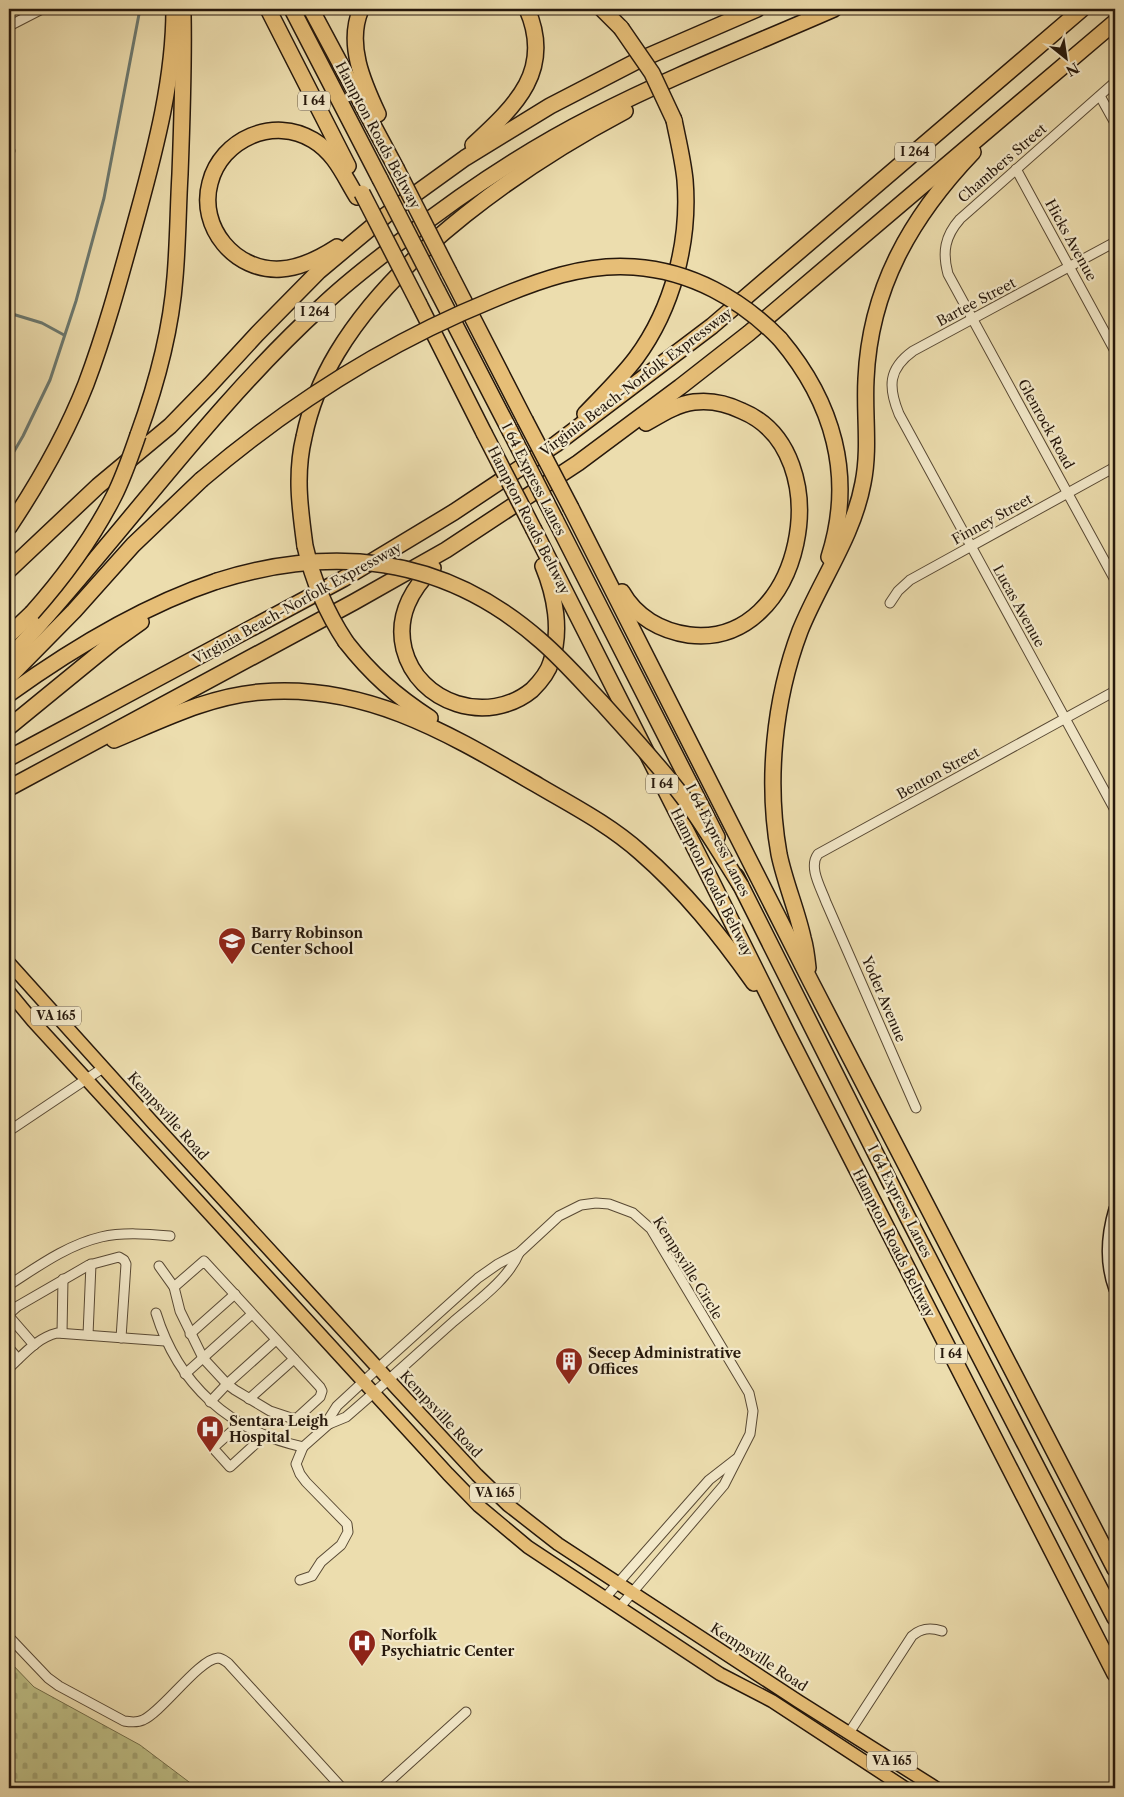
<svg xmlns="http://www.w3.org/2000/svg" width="1124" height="1797" font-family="'Libre Caslon Text',serif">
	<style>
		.cemetery { fill: url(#cemetery-stones); stroke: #726c49 }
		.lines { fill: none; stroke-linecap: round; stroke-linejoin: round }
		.stream { stroke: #6c7970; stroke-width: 3 }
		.street-casing { stroke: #584934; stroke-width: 11 }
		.secondary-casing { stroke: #26180c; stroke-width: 14 }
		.primary-casing { stroke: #26180c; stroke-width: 15 }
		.highway-casing { stroke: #26180c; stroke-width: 18 }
		.street { stroke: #f3e9ca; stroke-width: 9 }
		.secondary { stroke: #f3e9ca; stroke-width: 11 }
		.primary { stroke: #e6be77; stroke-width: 12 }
		.highway { stroke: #e6be77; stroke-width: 15 }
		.highway-bridge-casing { stroke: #26180c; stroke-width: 18; stroke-linecap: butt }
		.highway-bridge { stroke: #e6be77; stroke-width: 15 }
		.labels { text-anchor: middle; stroke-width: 4.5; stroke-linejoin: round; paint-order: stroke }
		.shield { fill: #f3e9ca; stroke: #645745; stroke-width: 1 }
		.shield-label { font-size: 12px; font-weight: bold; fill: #26180c }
		.street-label { font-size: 14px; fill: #26180c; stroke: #f3e9ca }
		.poi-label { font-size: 14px; font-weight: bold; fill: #26180c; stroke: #f3e9ca; text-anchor: start }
	</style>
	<defs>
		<pattern id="cemetery-stones" width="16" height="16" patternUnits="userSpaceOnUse" patternTransform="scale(1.25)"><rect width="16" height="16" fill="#bebf86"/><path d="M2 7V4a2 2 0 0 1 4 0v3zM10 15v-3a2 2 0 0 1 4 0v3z" fill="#a3a372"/></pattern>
	</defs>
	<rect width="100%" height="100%" fill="#ecddae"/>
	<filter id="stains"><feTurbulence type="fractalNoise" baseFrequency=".004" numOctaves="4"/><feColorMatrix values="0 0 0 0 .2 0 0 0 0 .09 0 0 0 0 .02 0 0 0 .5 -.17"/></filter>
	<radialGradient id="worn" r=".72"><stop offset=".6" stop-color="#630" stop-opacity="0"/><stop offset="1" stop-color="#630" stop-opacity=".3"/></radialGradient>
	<path class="cemetery" d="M9 1661 34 1687 140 1745 197 1788H9Z"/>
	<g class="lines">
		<g class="stream">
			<path d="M9 313 42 323 64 335"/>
			<path d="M9 460 23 436 50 380 76 301 104 198 140 9"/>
		</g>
		<g class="street-casing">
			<g id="street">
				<path d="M9 26 42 9"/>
				<path d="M1115 82 960 219C945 236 942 252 948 274L1115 580"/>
				<path d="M1100 96 1115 123"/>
				<path d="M9 148 10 151"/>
				<path d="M1016 169 1115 351"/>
				<path d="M1115 242 913 351C888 369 888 387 899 414L1115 810"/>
				<path d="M890 603 898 591 910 580 1115 467"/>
				<path d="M916 1108 826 902C821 888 808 867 818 854L1115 691"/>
				<path d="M9 1131 103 1068"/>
				<path d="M204 1261 320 1387 322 1391 320 1397 297 1418H291L270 1411 235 1390 227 1384 203 1358 180 1311 174 1287Z"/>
				<path d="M159 1266 174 1287"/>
				<path d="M9 1285C37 1267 67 1245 101 1237 123 1232 147 1234 170 1236"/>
				<path d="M156 1313C178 1384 229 1431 303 1447"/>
				<path d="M9 1314 18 1306 89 1265 119 1257 124 1260 126 1264 121 1338"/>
				<path d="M9 1316 34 1345"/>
				<path d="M62 1333 63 1279"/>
				<path d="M190 1334 235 1294"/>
				<path d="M88 1335 91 1264"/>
				<path d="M9 1348 18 1359"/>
				<path d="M9 1368C24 1354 37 1338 57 1333L165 1341"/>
				<path d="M185 1374 252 1314"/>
				<path d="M249 1399 294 1359"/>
				<path d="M210 1402 227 1384 276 1340"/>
				<path d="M241 1423 213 1448 230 1467 265 1435"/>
				<path d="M329 1424 330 1417 337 1406 378 1368 478 1278 498 1264 519 1253 559 1216 581 1205 596 1203 609 1204 633 1213 651 1229 749 1393 753 1411 750 1434 724 1485 619 1608"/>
				<path d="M300 1580 312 1576 321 1562 341 1545 348 1532 347 1524 306 1482 300 1474 296 1464 303 1447 329 1424 346 1417C382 1386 417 1354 453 1322 475 1303 508 1280 519 1253"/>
				<path d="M604 1599 709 1480 736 1459"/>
				<path d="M9 1637 48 1678 59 1686 124 1721C130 1722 137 1723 143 1720 162 1712 199 1659 218 1658 222 1658 225 1661 228 1663L342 1788"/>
				<path d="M849 1733 912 1636C921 1628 930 1627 942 1631"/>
				<path d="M382 1788 466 1712"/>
			</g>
		</g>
		<g class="secondary-casing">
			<path id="secondary" d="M1115 1209C1107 1236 1105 1262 1115 1289"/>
		</g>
		<g class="primary-casing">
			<g id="primary">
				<path d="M9 963 154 1124 399 1391 477 1475 508 1505 558 1544 798 1701 936 1788"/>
				<path d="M9 992 33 1021 448 1474 479 1506 528 1547 720 1674 772 1701 905 1788"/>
			</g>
		</g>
		<g class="highway-casing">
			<g id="highway">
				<path d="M268 9 348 166"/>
				<path d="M292 9 380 179"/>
				<path d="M311 9 396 168"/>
				<path d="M361 9C346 44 363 82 378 114"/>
				<path d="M602 9 621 28"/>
				<path d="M473 145C515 106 554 71 527 9"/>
				<path d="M337 247C320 258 300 268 281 269 235 272 198 227 210 183 221 139 274 116 313 140 335 153 344 176 357 197"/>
				<path d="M449 272 525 420"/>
				<path d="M437 290 510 431"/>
				<path d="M419 304 484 433"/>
				<path d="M780 339C833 402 855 476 829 557"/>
				<path d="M585 414C602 396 621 378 636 358 673 308 690 241 685 180 683 160 678 140 674 120"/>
				<path d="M138 435C157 383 171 331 175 277 178 243 178 208 180 174 182 121 184 68 183 15"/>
				<path d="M571 508 811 982 1115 1569"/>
				<path d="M555 519 717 837"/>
				<path d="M9 527C39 482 66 435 86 384 107 328 122 271 138 213 156 147 174 78 174 9"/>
				<path d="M534 530 711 880 787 1033 1115 1674"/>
				<path d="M305 546C300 509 295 474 304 437 310 408 322 378 337 353 397 253 523 165 625 111"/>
				<path d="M433 568C411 590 396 616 404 649 418 704 488 726 532 690 540 682 548 673 551 662 562 631 555 595 543 566"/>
				<path d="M9 570 98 486 170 426 210 385 257 334 319 271 386 215 465 158 550 106 637 61 757 9"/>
				<path d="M622 592C636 617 661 631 689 635 804 649 841 452 742 411 728 404 710 400 694 402 677 404 660 415 646 423"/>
				<path d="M9 635 32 613"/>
				<path d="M346 642C371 674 396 696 430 718"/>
				<path d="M9 658C116 544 206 412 322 306 348 281 377 259 405 238 464 192 527 150 594 116 672 76 754 44 834 9"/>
				<path d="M9 677 74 611 133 545 201 480"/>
				<path d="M9 694C73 648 142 606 217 581"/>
				<path d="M9 727 113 642 141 622"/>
				<path d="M114 740C162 720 209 696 261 692 367 683 451 735 539 786 573 806 610 825 640 852 685 891 720 935 754 983"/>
				<path d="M9 758 343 579 454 512 556 444 712 326 1082 9"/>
				<path d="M9 788 354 602 446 550 578 463 680 387 749 333 1115 22"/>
				<path d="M736 876 908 1218 1115 1618"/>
				<path d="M808 968C807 958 806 948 803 938 797 910 785 883 779 854 766 781 774 700 800 631 820 581 853 537 863 483 870 448 864 414 866 379 870 288 911 217 973 152"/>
			</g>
		</g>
		<use href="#street" class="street"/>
		<use href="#secondary" class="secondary"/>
		<use href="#primary" class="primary"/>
		<use href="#highway" class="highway"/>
		<g class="highway-bridge-casing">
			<g id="highway-bridge">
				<path d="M621 28 652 73 674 120"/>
				<path d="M396 168 449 272"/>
				<path d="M380 179 437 290"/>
				<path d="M362 193 419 304"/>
				<path d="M525 420 571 508"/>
				<path d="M510 431 555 519"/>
				<path d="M484 433 534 530"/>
				<path d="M201 480C290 404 384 344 492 300 537 281 585 263 634 267 691 271 741 299 780 339"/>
				<path d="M305 546C313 581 326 612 346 642"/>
				<path d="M217 581C335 544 446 557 541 641 563 660 582 682 602 703 630 734 658 764 683 797 704 825 722 856 741 886"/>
				<path d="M32 613C64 577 92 539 114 496 124 476 131 455 138 435"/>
			</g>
		</g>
		<use href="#highway-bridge" class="highway-bridge"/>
	</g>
	<defs>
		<g id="school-pin" transform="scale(1.4375)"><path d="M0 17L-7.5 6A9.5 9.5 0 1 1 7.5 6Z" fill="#8f2418" stroke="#f3e9ca"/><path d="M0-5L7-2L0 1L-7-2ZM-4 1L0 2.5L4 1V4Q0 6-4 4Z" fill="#fff"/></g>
		<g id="building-pin" transform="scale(1.4375)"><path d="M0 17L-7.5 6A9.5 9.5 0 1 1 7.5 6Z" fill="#8f2418" stroke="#f3e9ca"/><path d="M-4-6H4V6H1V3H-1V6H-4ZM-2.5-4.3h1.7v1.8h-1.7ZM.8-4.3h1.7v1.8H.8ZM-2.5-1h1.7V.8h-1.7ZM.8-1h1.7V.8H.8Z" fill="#fff"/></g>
		<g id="hospital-pin" transform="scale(1.4375)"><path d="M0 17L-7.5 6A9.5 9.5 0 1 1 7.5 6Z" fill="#8f2418" stroke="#f3e9ca"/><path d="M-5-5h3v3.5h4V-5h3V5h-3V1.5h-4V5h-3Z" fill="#fff"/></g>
	</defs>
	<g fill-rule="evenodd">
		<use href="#school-pin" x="232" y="941"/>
		<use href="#building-pin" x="569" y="1361"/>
		<use href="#hospital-pin" x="210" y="1429"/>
		<use href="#hospital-pin" x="362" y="1643"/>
	</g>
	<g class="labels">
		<g class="shield">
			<rect x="298" y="91.5" width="32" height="19" rx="4"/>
			<rect x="895" y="142.5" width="40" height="19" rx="4"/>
			<rect x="295" y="302.5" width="40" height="19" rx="4"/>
			<rect x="646" y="774.5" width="32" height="19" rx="4"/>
			<rect x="31" y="1006.5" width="50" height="19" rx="4"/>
			<rect x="935" y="1344.5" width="32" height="19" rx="4"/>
			<rect x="470" y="1483.5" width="50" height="19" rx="4"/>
			<rect x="867" y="1751.5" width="50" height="19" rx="4"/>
		</g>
		<g class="shield-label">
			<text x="314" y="105">I 64</text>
			<text x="915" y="156">I 264</text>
			<text x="315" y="316">I 264</text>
			<text x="662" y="788">I 64</text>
			<text x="56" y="1020">VA 165</text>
			<text x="951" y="1358">I 64</text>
			<text x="495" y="1497">VA 165</text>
			<text x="892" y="1765">VA 165</text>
		</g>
		<g class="street-label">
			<text transform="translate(378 135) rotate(62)" y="5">Hampton Roads Beltway</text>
			<text transform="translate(1002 163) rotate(-41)" y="5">Chambers Street</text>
			<text transform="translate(1071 240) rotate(61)" y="5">Hicks Avenue</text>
			<text transform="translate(976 302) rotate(-28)" y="5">Bartee Street</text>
			<text transform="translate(636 382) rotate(-37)" y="5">Virginia Beach-Norfolk Expressway</text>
			<text transform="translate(1046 424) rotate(61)" y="5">Glenrock Road</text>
			<text transform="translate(534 479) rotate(63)" y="5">I 64 Express Lanes</text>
			<text transform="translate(992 519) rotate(-29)" y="5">Finney Street</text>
			<text transform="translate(529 520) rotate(63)" y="5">Hampton Roads Beltway</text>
			<text transform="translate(297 603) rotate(-29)" y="5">Virginia Beach-Norfolk Expressway</text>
			<text transform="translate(1019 606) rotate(61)" y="5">Lucas Avenue</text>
			<text transform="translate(938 773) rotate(-29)" y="5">Benton Street</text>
			<text transform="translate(718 840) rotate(63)" y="5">I 64 Express Lanes</text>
			<text transform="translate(712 882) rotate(63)" y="5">Hampton Roads Beltway</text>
			<text transform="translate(884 999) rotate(67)" y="5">Yoder Avenue</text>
			<text transform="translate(168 1116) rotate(48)" y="5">Kempsville Road</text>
			<text transform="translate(900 1201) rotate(63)" y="5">I 64 Express Lanes</text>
			<text transform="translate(894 1243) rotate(63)" y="5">Hampton Roads Beltway</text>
			<text transform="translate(688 1268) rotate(58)" y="5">Kempsville Circle</text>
			<text transform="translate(441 1414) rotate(47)" y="5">Kempsville Road</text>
			<text transform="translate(759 1657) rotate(33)" y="5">Kempsville Road</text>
		</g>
		<g class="poi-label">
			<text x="251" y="938">Barry Robinson<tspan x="251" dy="16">Center School</tspan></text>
			<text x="588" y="1358">Secep Administrative<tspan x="588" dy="16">Offices</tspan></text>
			<text x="229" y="1426">Sentara Leigh<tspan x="229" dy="16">Hospital</tspan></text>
			<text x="381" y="1640">Norfolk<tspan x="381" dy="16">Psychiatric Center</tspan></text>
		</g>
	</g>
	<rect width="1124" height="1797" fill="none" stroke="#ecddae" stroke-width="30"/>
	<rect x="10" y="10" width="1104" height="1777" fill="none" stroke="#26180c" stroke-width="2.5"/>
	<rect x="15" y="15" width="1094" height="1767" fill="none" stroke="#26180c"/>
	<g transform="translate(1066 58) rotate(150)" stroke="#f3e9ca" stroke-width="4" paint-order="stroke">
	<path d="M0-4L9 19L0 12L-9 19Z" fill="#26180c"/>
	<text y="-8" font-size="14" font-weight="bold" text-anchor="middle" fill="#26180c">N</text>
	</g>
	<rect width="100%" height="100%" filter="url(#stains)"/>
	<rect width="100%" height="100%" fill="url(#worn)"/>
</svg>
